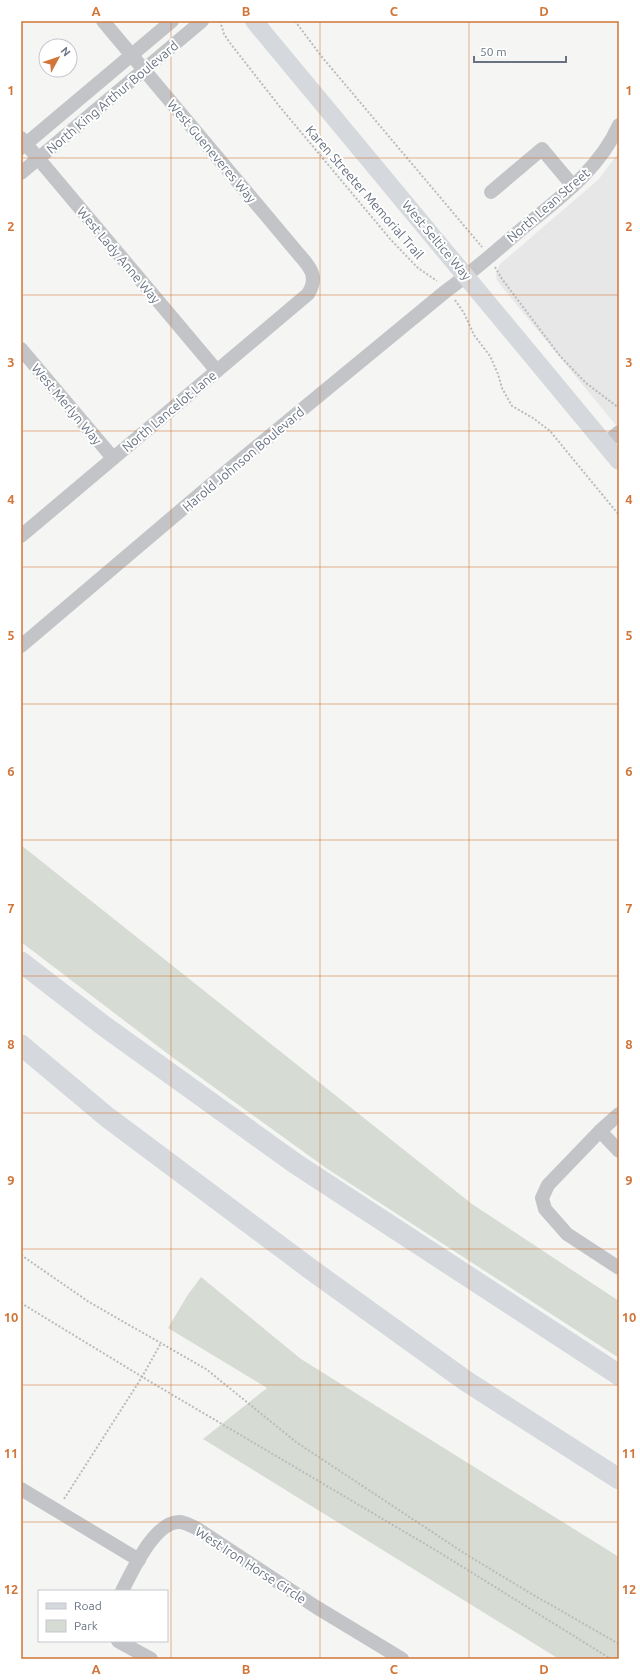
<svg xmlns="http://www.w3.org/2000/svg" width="640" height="1680" font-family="Ubuntu,sans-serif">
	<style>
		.built { fill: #e6e7e6 }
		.green { fill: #d6dcd4 }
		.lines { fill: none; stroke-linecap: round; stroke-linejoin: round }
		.path { stroke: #b9bbbe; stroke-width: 2; stroke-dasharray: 2 2; stroke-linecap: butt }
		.minor { stroke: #c2c4c8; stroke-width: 14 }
		.major { stroke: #d5d8dc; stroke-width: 18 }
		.highway { stroke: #d5d8dc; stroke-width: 21 }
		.grid { fill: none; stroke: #d17538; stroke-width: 1; stroke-opacity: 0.55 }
		.labels { text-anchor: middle; stroke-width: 4; stroke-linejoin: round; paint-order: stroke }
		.street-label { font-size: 13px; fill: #687281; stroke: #fff }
		.neatline { fill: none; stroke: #d17538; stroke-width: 1.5 }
		.grid-label { font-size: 13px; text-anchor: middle; font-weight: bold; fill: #d17538 }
	</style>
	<rect width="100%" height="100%" fill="#f5f6f3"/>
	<path class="built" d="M619 152V429L502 287 497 280 496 274 499 265 599 179Z"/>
	<g class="green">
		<path d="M21 845 472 1204 619 1301V1358L326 1168 172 1057 21 942Z"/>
		<path d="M201 1277 301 1359 619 1557V1659H559L203 1439 267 1388 168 1328 187 1296Z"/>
	</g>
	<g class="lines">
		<g class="path">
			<path d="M220 21 224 34 230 43 280 107 391 240 418 268 437 281"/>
			<path d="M295 21 322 57 482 247"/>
			<path d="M495 267 502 279 560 356 586 383 619 408"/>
			<path d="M455 300 464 313 474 335 490 356 498 374 502 388 512 406 533 418 550 431 619 515"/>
			<path d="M21 1255 89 1302 206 1369 296 1442 464 1553 530 1593 619 1644"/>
			<path d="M21 1303 149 1381 437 1551 611 1659"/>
			<path d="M64 1499 142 1377 161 1343"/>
		</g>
		<g class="minor">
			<path d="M21 138 217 371"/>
			<path d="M21 148 172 21"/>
			<path d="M21 173 202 21"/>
			<path d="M491 192 542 149 573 186"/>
			<path d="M21 349 113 458"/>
			<path d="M605 444 619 432"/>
			<path d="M21 536 308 294C320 275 308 265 296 251L103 21"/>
			<path d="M21 646 226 472 446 291C471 273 494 253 517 233 555 201 598 172 619 125"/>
			<path d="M619 1114 600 1131 548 1185 542 1198 545 1209 567 1234 619 1268"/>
			<path d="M600 1131 619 1151"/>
			<path d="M21 1489 139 1560"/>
			<path d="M122 1591C132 1572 154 1522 179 1522 185 1522 191 1526 196 1528L316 1607 402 1659"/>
			<path d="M118 1641 151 1659"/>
		</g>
		<path class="major" d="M254 21 619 461"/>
		<g class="highway">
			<path d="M21 962 104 1026 296 1164 619 1375"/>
			<path d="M21 1045 107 1117 309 1268 466 1381 619 1479"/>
		</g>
	</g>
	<path class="grid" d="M171 21V1659M320 21V1659M469 21V1659M21 158H619M21 295H619M21 431H619M21 567H619M21 704H619M21 840H619M21 976H619M21 1113H619M21 1249H619M21 1385H619M21 1522H619"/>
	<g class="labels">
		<g class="street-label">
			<text transform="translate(112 97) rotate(-40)" y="5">North King Arthur Boulevard</text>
			<text transform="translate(212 151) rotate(50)" y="5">West Gueneveres Way</text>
			<text transform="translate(365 192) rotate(49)" y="5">Karen Streeter Memorial Trail</text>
			<text transform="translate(548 205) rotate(-41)" y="5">North Lean Street</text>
			<text transform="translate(437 240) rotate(50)" y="5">West Seltice Way</text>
			<text transform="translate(119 255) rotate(50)" y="5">West Lady Anne Way</text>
			<text transform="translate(67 404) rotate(50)" y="5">West Merlyn Way</text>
			<text transform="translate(169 411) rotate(-40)" y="5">North Lancelot Lane</text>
			<text transform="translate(243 459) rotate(-40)" y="5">Harold Johnson Boulevard</text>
			<text transform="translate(251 1565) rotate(33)" y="5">West Iron Horse Circle</text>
		</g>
	</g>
	<rect width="640" height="1680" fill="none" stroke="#ffffff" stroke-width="44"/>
	<rect x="38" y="1590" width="130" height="52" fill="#ffffff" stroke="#c3c7cd"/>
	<rect x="46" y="1603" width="20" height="6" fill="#d5d8dc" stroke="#c3c7cd"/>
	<text x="74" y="1610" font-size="12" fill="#687281">Road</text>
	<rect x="46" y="1620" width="20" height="12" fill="#d6dcd4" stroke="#c3c7cd"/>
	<text x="74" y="1630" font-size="12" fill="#687281">Park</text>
	<g transform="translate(58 58) rotate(50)"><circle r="19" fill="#ffffff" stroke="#c3c7cd"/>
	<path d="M0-3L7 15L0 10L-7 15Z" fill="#d17538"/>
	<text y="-6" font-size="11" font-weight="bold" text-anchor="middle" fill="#687281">N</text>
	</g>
	<path d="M474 56v6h92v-6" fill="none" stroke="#687281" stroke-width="2"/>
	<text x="480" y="56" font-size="12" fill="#687281" stroke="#ffffff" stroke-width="3" paint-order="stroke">50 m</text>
	<rect x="22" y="22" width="596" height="1636" class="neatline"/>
	<g class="grid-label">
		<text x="96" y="16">A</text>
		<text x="246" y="16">B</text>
		<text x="394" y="16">C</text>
		<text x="544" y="16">D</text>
		<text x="11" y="95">1</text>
		<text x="629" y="95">1</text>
		<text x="11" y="231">2</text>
		<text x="629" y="231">2</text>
		<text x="11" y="367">3</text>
		<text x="629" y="367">3</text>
		<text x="11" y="504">4</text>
		<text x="629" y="504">4</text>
		<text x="11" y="640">5</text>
		<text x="629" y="640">5</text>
		<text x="11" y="776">6</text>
		<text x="629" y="776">6</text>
		<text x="11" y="913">7</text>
		<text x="629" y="913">7</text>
		<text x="11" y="1049">8</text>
		<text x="629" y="1049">8</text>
		<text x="11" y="1185">9</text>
		<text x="629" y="1185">9</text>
		<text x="11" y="1322">10</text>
		<text x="629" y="1322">10</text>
		<text x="11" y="1458">11</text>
		<text x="629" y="1458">11</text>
		<text x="11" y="1594">12</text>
		<text x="629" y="1594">12</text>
		<text x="96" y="1674">A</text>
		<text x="246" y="1674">B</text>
		<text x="394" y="1674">C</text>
		<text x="544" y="1674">D</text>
	</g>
</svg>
